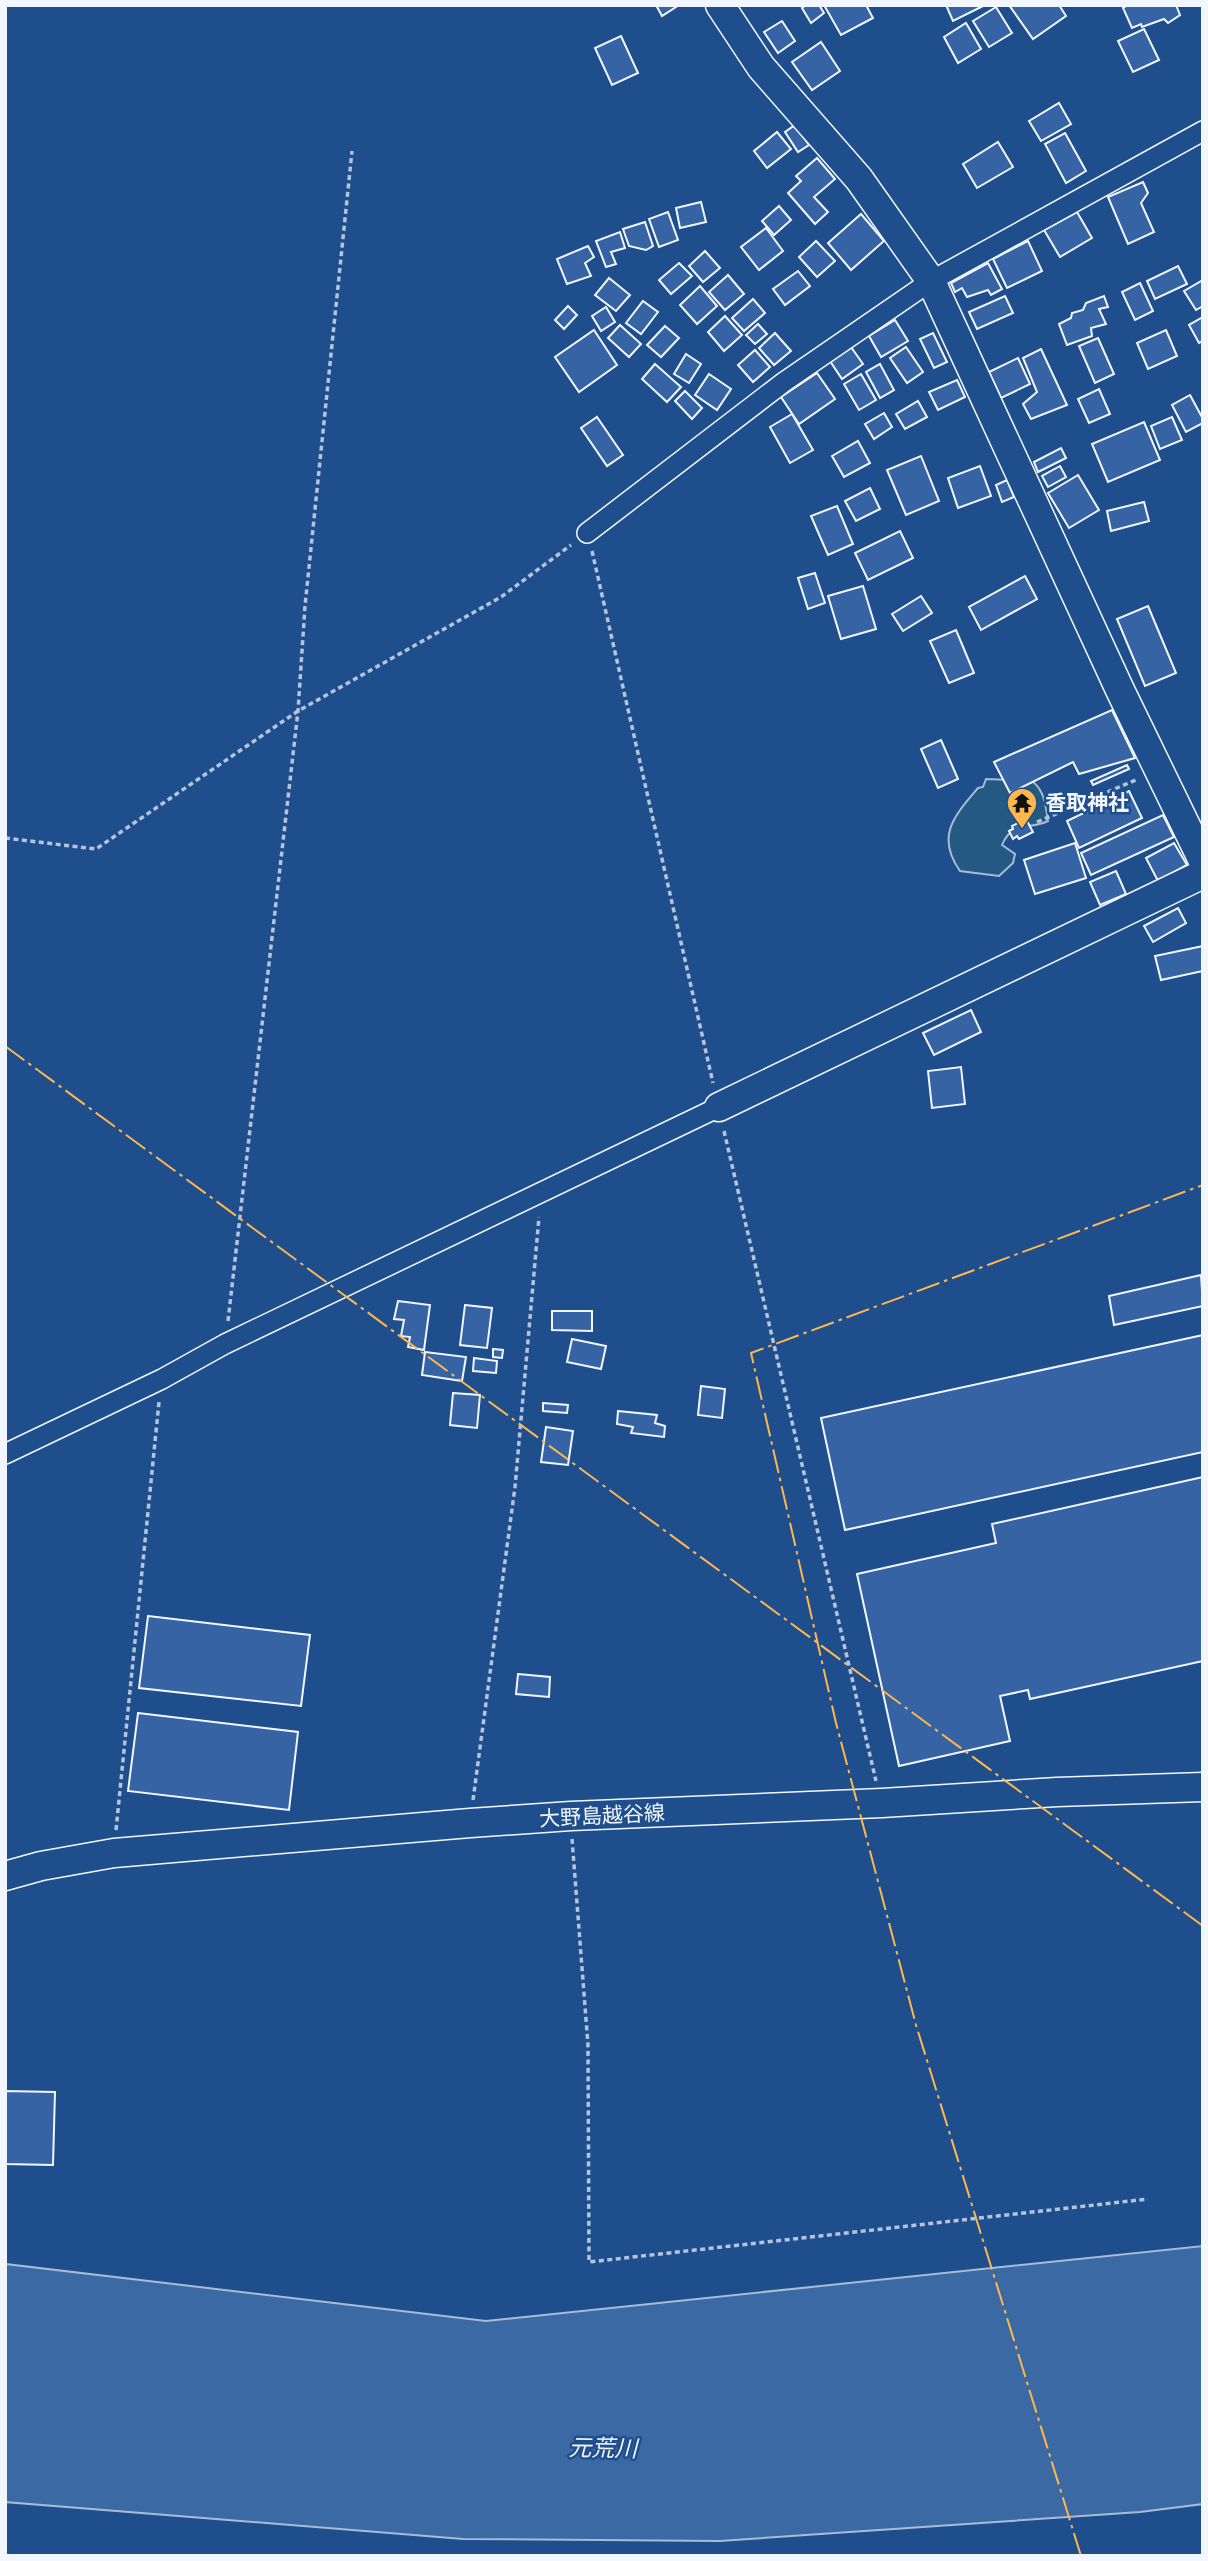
<svg xmlns="http://www.w3.org/2000/svg" width="1208" height="2561" font-family="'Exo 2','Noto Sans JP',sans-serif">
	<style>
		.green { fill: #245a82; stroke: #a8bbd7; stroke-width: 2 }
		.water { fill: #3b69a3; stroke: #a8bbd7; stroke-width: 2 }
		.building { fill: #3563a3; stroke: #f2f6ff; stroke-width: 2 }
		.lines { fill: none; stroke-linecap: round; stroke-linejoin: round }
		.street-casing { stroke: #f2f6ff; stroke-width: 22 }
		.secondary-casing { stroke: #f2f6ff; stroke-width: 31 }
		.path { stroke: #b3c4dc; stroke-width: 3.5; stroke-dasharray: 5 3.5; stroke-linecap: butt }
		.street { stroke: #1f4e8c; stroke-width: 19 }
		.secondary { stroke: #1f4e8c; stroke-width: 28 }
		.power { stroke: #ffb74d; stroke-width: 2; stroke-dasharray: 24 5 3.5 5; stroke-linecap: butt }
		.labels { text-anchor: middle; stroke-width: 5; stroke-linejoin: round; paint-order: stroke }
		.poi-label { font-size: 21px; font-weight: bold; fill: #f2f6ff; stroke: #1f4e8c; text-anchor: start }
		.street-label { font-size: 21px; fill: #f2f6ff; stroke: #1f4e8c }
		.water-label { font-size: 23px; font-style: italic; fill: #f2f6ff; stroke: #1f4e8c }
	</style>
	<rect width="100%" height="100%" fill="#1f4e8c"/>
	<path class="green" d="M1028 778C1045 789 1045 803 1048 821 1031 830 1012 820 1002 845L1015 854 1013 863 999 876 960 871C935 836 955 815 978 788L983 787 986 779 1011 780Z"/>
	<path class="water" d="M1203 2246V2504L1140 2512 720 2541 463 2539 5 2502V2264L486 2321Z"/>
	<g class="building">
		<path d="M656 5H679L662 16Z"/>
		<path d="M806 5H819L824 13 811 23 802 8Z"/>
		<path d="M824 5H866L873 18 841 35Z"/>
		<path d="M946 5H985L953 21Z"/>
		<path d="M1009 5H1059L1066 16 1033 39Z"/>
		<path d="M1128 5H1176L1180 15 1168 23 1164 19 1142 27 1141 24 1132 28 1123 8Z"/>
		<path d="M996 7 1012 33 989 47 973 21Z"/>
		<path d="M782 21 795 41 778 53 764 32Z"/>
		<path d="M966 23 981 49 958 63 944 37Z"/>
		<path d="M1144 29 1159 60 1133 72 1118 41Z"/>
		<path d="M621 36 638 73 612 85 595 48Z"/>
		<path d="M821 42 840 71 812 90 792 62Z"/>
		<path d="M1059 103 1071 124 1041 141 1029 121Z"/>
		<path d="M795 125 809 145 798 152 785 132Z"/>
		<path d="M777 132 791 149 767 168 754 151Z"/>
		<path d="M1065 133 1086 171 1066 183 1045 144Z"/>
		<path d="M998 142 1013 167 977 188 963 164Z"/>
		<path d="M817 158 835 179 814 197 828 212 815 224 788 193 801 181 796 176Z"/>
		<path d="M1143 182 1148 193 1141 203 1154 232 1128 244 1108 197Z"/>
		<path d="M701 202 706 222 680 228 676 208Z"/>
		<path d="M779 206 791 220 774 235 762 221Z"/>
		<path d="M668 212 678 240 659 247 649 219Z"/>
		<path d="M1077 212 1092 238 1060 257 1044 230Z"/>
		<path d="M861 214 884 241 851 270 828 243Z"/>
		<path d="M645 222 653 246 646 250 629 246 623 229Z"/>
		<path d="M766 228 783 251 759 270 741 247Z"/>
		<path d="M620 232 625 248 611 252 616 264 606 267 596 241Z"/>
		<path d="M816 241 835 261 817 277 799 257Z"/>
		<path d="M1028 241 1042 271 1007 288 993 259Z"/>
		<path d="M588 246 594 257 585 263 591 276 567 284 557 259Z"/>
		<path d="M705 251 720 268 703 282 689 266Z"/>
		<path d="M679 263 692 276 671 294 659 280Z"/>
		<path d="M988 263 1002 289 991 295 988 290 967 297 962 288 955 292 951 283Z"/>
		<path d="M1178 266 1187 284 1155 299 1147 281Z"/>
		<path d="M798 271 810 286 785 305 773 289Z"/>
		<path d="M728 275 744 294 725 310 709 292Z"/>
		<path d="M609 278 630 295 616 311 595 295Z"/>
		<path d="M1203 280V306L1196 310 1184 291Z"/>
		<path d="M1140 283 1153 311 1135 320 1122 292Z"/>
		<path d="M700 286 717 306 697 324 680 305Z"/>
		<path d="M1005 296 1013 313 977 329 969 312Z"/>
		<path d="M1104 296 1108 307 1099 309 1106 324 1091 328 1092 336 1067 345 1059 324 1071 318 1072 313 1083 310 1086 303Z"/>
		<path d="M753 299 765 313 744 331 732 318Z"/>
		<path d="M643 301 658 312 641 334 626 323Z"/>
		<path d="M568 306 577 315 564 329 555 320Z"/>
		<path d="M606 307 615 322 601 331 592 316Z"/>
		<path d="M725 316 742 335 724 351 708 332Z"/>
		<path d="M1203 317V341L1199 343 1189 325Z"/>
		<path d="M895 320 908 341 881 357 869 336Z"/>
		<path d="M758 324 767 334 755 344 746 335Z"/>
		<path d="M620 325 641 344 629 357 608 338Z"/>
		<path d="M665 326 679 338 661 357 647 345Z"/>
		<path d="M594 330 617 365 579 392 555 357Z"/>
		<path d="M1166 330 1177 356 1148 369 1137 343Z"/>
		<path d="M775 333 791 351 774 365 759 348Z"/>
		<path d="M933 333 947 362 934 368 920 339Z"/>
		<path d="M1098 338 1114 374 1095 383 1079 346Z"/>
		<path d="M851 347 863 364 842 379 830 361Z"/>
		<path d="M906 347 923 372 907 383 890 358Z"/>
		<path d="M1041 349 1067 405 1031 419 1023 404 1037 392 1023 358Z"/>
		<path d="M755 350 770 367 753 382 738 365Z"/>
		<path d="M686 354 701 364 689 383 674 374Z"/>
		<path d="M1018 358 1030 384 1001 398 989 372Z"/>
		<path d="M655 364 681 387 667 402 642 379Z"/>
		<path d="M880 364 894 390 880 398 866 372Z"/>
		<path d="M817 373 835 399 799 424 781 397Z"/>
		<path d="M709 374 731 389 717 410 695 395Z"/>
		<path d="M861 374 876 400 859 410 844 384Z"/>
		<path d="M957 380 965 397 938 410 929 392Z"/>
		<path d="M1099 389 1110 414 1089 423 1078 399Z"/>
		<path d="M685 391 702 408 692 419 675 401Z"/>
		<path d="M1190 395 1203 419V423L1186 432 1172 405Z"/>
		<path d="M918 401 927 417 905 429 896 414Z"/>
		<path d="M884 413 892 427 874 439 865 424Z"/>
		<path d="M792 414 813 450 790 463 770 427Z"/>
		<path d="M597 417 623 455 607 466 581 428Z"/>
		<path d="M1172 417 1182 440 1160 449 1151 426Z"/>
		<path d="M1144 422 1160 460 1108 482 1092 444Z"/>
		<path d="M858 441 870 463 844 477 832 456Z"/>
		<path d="M1061 448 1066 458 1038 472 1034 462Z"/>
		<path d="M921 456 939 501 906 515 887 470Z"/>
		<path d="M980 466 991 496 958 508 948 478Z"/>
		<path d="M1060 466 1066 477 1048 487 1042 476Z"/>
		<path d="M1078 475 1099 510 1069 528 1048 493Z"/>
		<path d="M1007 480 1014 497 1002 502 996 485Z"/>
		<path d="M870 488 880 509 856 521 845 501Z"/>
		<path d="M1144 502 1149 521 1111 531 1107 511Z"/>
		<path d="M837 506 853 544 828 555 811 516Z"/>
		<path d="M900 531 913 558 868 580 855 553Z"/>
		<path d="M815 573 825 603 808 609 798 578Z"/>
		<path d="M1025 576 1037 599 981 630 969 607Z"/>
		<path d="M863 586 876 629 841 639 828 596Z"/>
		<path d="M921 596 932 613 903 631 892 614Z"/>
		<path d="M1148 606 1176 673 1145 686 1117 619Z"/>
		<path d="M956 630 974 673 949 683 930 641Z"/>
		<path d="M1112 710 1135 758 1079 774 1073 762 1010 793 994 762Z"/>
		<path d="M941 740 958 779 938 788 921 749Z"/>
		<path d="M1127 765 1129 769 1093 785 1091 781Z"/>
		<path d="M1129 791 1142 818 1079 848 1067 821Z"/>
		<path d="M1163 815 1174 837 1091 875 1081 853Z"/>
		<path d="M1026 819 1033 832 1019 839 1017 836 1013 839 1009 831 1013 829 1012 826Z"/>
		<path d="M1075 843 1086 878 1035 894 1024 860Z"/>
		<path d="M1174 843 1187 865 1158 881 1146 858Z"/>
		<path d="M1116 871 1126 894 1100 905 1090 882Z"/>
		<path d="M1178 908 1186 923 1153 942 1144 926Z"/>
		<path d="M1203 946V971L1161 980 1155 956Z"/>
		<path d="M971 1010 981 1032 934 1055 923 1033Z"/>
		<path d="M961 1067 965 1104 932 1108 928 1071Z"/>
		<path d="M1201 1275 1203 1306 1114 1325 1109 1296Z"/>
		<path d="M398 1301 430 1305 424 1350 408 1347 410 1337 401 1336 404 1320 394 1319Z"/>
		<path d="M465 1305 492 1308 487 1348 460 1345Z"/>
		<path d="M552 1311H592V1331L552 1330Z"/>
		<path d="M1203 1335V1452L845 1530 821 1418Z"/>
		<path d="M572 1339 606 1346 601 1369 567 1362Z"/>
		<path d="M493 1349 503 1350 502 1358 493 1357Z"/>
		<path d="M425 1352 466 1357 462 1381 422 1375Z"/>
		<path d="M474 1358 497 1361 496 1373 473 1371Z"/>
		<path d="M701 1386 725 1389 722 1418 698 1415Z"/>
		<path d="M453 1393 480 1395 477 1428 450 1425Z"/>
		<path d="M543 1403 568 1405 567 1413 543 1411Z"/>
		<path d="M618 1411 657 1415 655 1423 665 1426 664 1437 631 1433 633 1427 617 1424Z"/>
		<path d="M546 1427 573 1431 568 1465 541 1462Z"/>
		<path d="M1203 1477V1661L1030 1699 1028 1690 1000 1696 1010 1741 899 1766 857 1574 996 1543 992 1524Z"/>
		<path d="M148 1616 310 1635 301 1706 139 1688Z"/>
		<path d="M518 1674 550 1677 549 1697 516 1694Z"/>
		<path d="M138 1713 298 1732 289 1810 128 1791Z"/>
		<path d="M5 2091 55 2092 53 2165 5 2164Z"/>
	</g>
	<g class="lines">
		<g class="street-casing">
			<g id="street">
				<path d="M587 533 784 382 931 281 1203 131"/>
				<path d="M5 1454 162 1379 225 1344 719 1107"/>
			</g>
		</g>
		<g class="secondary-casing">
			<g id="secondary">
				<path d="M720 5 761 67 859 179 931 281 1120 690 1203 861"/>
				<path d="M719 1107 1203 874"/>
				<path d="M5 1876 41 1866 114 1853 470 1823 571 1816 882 1803 1057 1792 1203 1787"/>
			</g>
		</g>
		<g class="path">
			<path d="M592 551 713 1083"/>
			<path d="M1037 822 1138 779"/>
			<path d="M5 838 96 849 298 711 501 597 571 545"/>
			<path d="M724 1131 876 1781"/>
			<path d="M228 1321 298 711 305 606 352 151"/>
			<path d="M473 1800 515 1487 539 1217"/>
			<path d="M116 1830 159 1402"/>
			<path d="M572 1839 588 2045 589 2262 1148 2199"/>
		</g>
		<use href="#street" class="street"/>
		<use href="#secondary" class="secondary"/>
		<g class="power">
			<path d="M5 1046 1203 1926"/>
			<path d="M1081 2556 916 2025 836 1723 751 1353 1203 1185"/>
		</g>
	</g>
	<defs>
		<g id="temple-pin" transform="scale(1.575)"><path d="M0 17L-7.5 6A9.5 9.5 0 1 1 7.5 6Z" fill="#ffb74d" stroke="#1f4e8c"/><path d="M0-6L5-2H3V0L6.5 2.5H4V6H1.5V3h-3V6H-4V2.5H-6.5L-3 0V-2H-5Z" fill="#111"/></g>
	</defs>
	<g fill-rule="evenodd">
		<use href="#temple-pin" x="1022" y="803"/>
	</g>
	<g class="labels">
		<g class="poi-label">
			<text x="1045" y="810">香取神社</text>
		</g>
		<g class="street-label">
			<text transform="translate(602 1816) rotate(-3)" y="7">大野島越谷線</text>
		</g>
		<g class="water-label">
			<text transform="translate(603 2448) rotate(1)" y="8">元荒川</text>
		</g>
	</g>
	<rect width="1208" height="2561" fill="none" stroke="#f2f6ff" stroke-width="14"/>
</svg>
